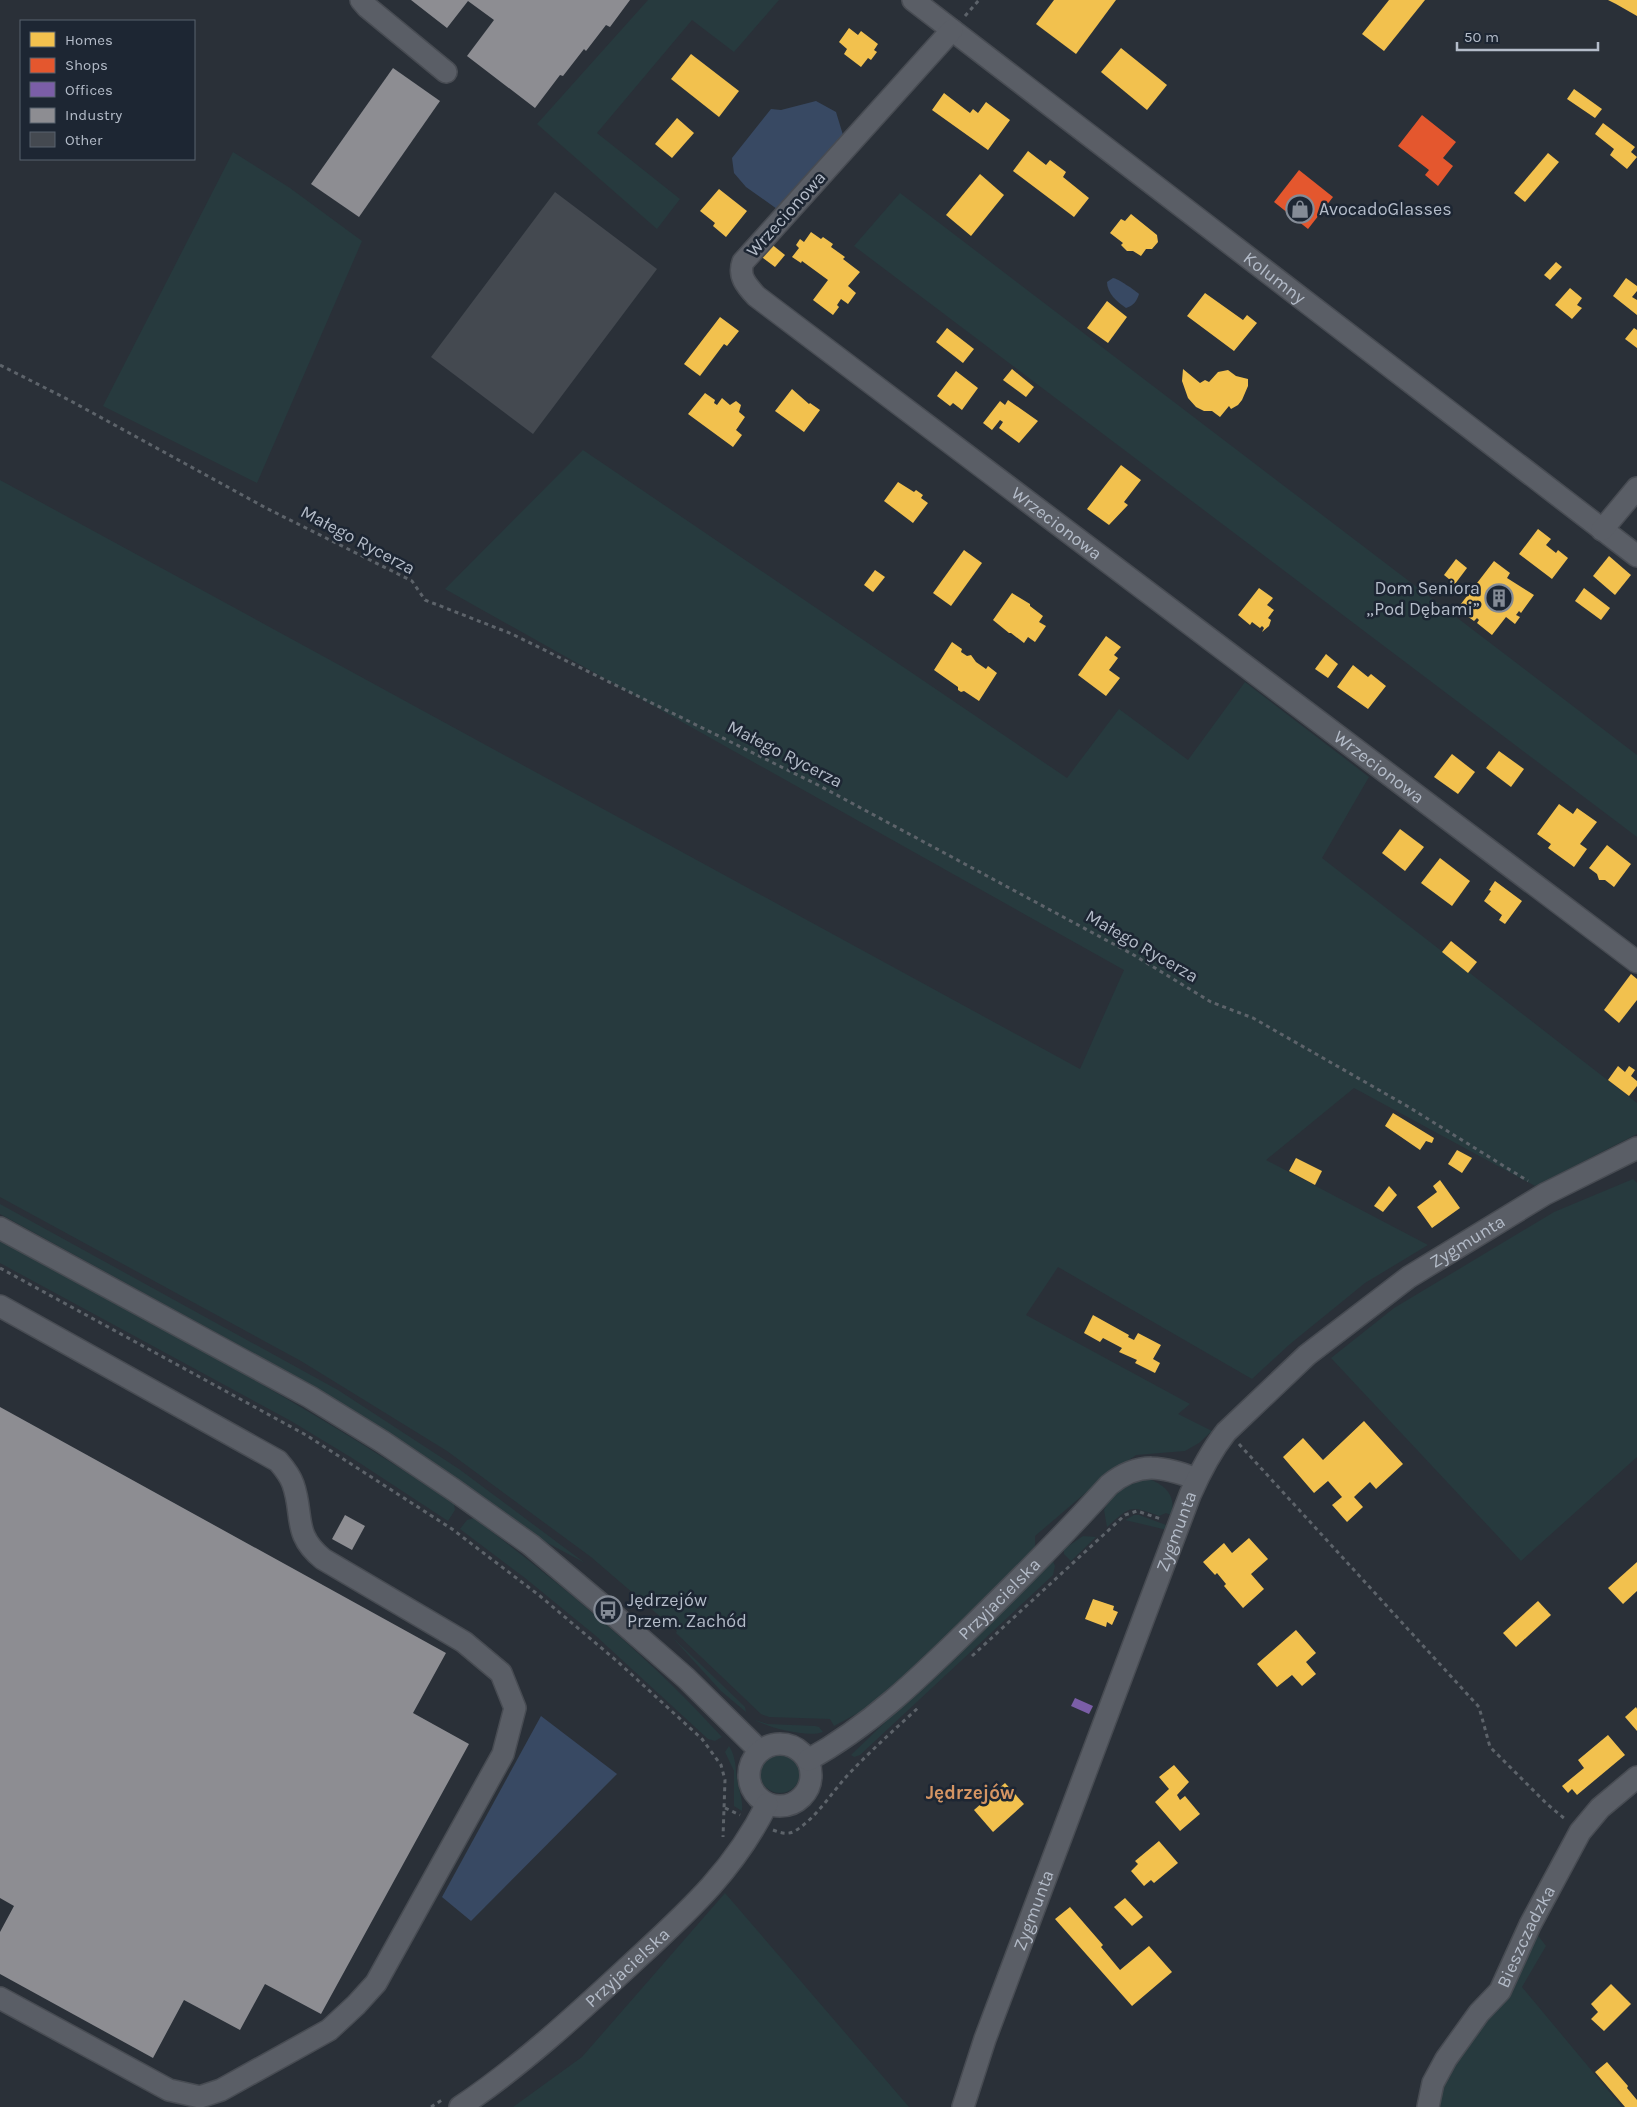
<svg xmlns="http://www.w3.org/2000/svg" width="1637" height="2107" font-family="Karla,sans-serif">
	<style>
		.green { fill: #273a3e }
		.water { fill: #384963 }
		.homes { fill: #f2c14e }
		.shops { fill: #e4572e }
		.offices { fill: #7b5ea7 }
		.industry { fill: #8d8d92 }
		.building { fill: #444950 }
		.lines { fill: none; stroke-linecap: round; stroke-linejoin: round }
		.minor-casing { stroke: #484c53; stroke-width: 24 }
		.path { stroke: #5d636a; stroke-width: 3; stroke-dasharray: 4 4; stroke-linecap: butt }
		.minor { stroke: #5a5e66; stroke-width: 21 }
		.labels { text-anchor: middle; stroke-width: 5; stroke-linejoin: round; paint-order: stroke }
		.poi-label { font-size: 18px; fill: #b4bcc9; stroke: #1d2633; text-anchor: start }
		.street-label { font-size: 18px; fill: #b4bcc9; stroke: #1d2633 }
		.neighbourhood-label { font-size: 19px; font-weight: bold; fill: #d59563; stroke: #1d2633 }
	</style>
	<rect width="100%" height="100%" fill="#2a3038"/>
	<g class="green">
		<path d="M648 0H779L734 52 692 20 597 133 680 199 657 229 537 124Z"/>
		<path d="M233 152 290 188 362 241 257 483 103 406Z"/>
		<path d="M900 193 1637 755V837L854 246Z"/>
		<path d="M583 450 1067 778 1119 709 1188 760 1245 682 1369 777 1322 858 1637 1103V1134L1535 1186 1354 1088 1266 1160 1428 1245 1365 1283 1290 1344 1252 1379 1058 1267 1026 1315 1190 1404 1178 1414 1212 1431 1199 1443 1185 1451 1136 1455 1096 1484 1035 1536V1551L902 1680 871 1706 834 1726 830 1719 769 1717 761 1714 676 1633 677 1631 591 1557 447 1451 301 1361 0 1197V480L1080 1069 1124 970 445 589Z"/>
		<path d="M1633 1179 1637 1183V1457L1521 1561 1331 1358 1394 1308 1554 1212Z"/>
		<path d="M0 1204 338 1390 459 1469 585 1563 542 1540 416 1450 308 1383 0 1214Z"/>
		<path d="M0 1240C154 1324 309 1405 454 1504L455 1510 448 1521 352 1458 291 1421 0 1263Z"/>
		<path d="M1149 1479C1165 1485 1177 1496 1171 1515L1166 1513 1159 1516C1129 1505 1131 1506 1107 1527L1104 1510C1114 1491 1128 1483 1149 1479Z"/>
		<path d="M1134 1515H1139L1169 1526 1167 1530 1125 1520Z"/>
		<path d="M474 1518C562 1585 647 1654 722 1737L715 1741 708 1739 596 1636 525 1578 460 1529 467 1520Z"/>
		<path d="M1083 1536 1096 1537 1071 1561 1064 1554V1549Z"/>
		<path d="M1053 1561 1055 1566 1053 1575 860 1755 854 1757 851 1755Z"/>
		<path d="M672 1637 745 1707 746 1712 721 1691Z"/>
		<path d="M755 1720 768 1724 815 1726 819 1727 823 1732C808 1738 769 1728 755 1720Z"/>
		<path d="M729 1746C737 1759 735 1770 738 1784 740 1794 743 1801 742 1811L734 1806V1771L725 1752Z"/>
		<circle cx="780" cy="1773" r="20"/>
		<path d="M725 1893 909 2107H513L582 2057Z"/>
		<path d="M1530 1925 1546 1946 1522 1987 1622 2107H1428Z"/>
	</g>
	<g class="water">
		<path d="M816 101 836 112 843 135 777 209 746 187 734 173 732 158 771 109 781 110Z"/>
		<path d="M1113 278C1117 278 1136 291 1139 294 1137 301 1133 306 1126 308 1117 302 1107 293 1107 282Z"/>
		<path d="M541 1716 617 1774 471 1921 442 1897Z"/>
	</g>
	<g class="homes">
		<path d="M1054 0H1116L1076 54 1036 24Z"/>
		<path d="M1389 0H1425L1384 51 1362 34Z"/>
		<path d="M1608 0H1637V16L1616 4Z"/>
		<path d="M849 28 858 35 861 31 878 44 874 50 877 52 871 60 868 58 861 67 844 54 847 49 839 42Z"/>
		<path d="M1121 48 1167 85 1147 110 1101 72Z"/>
		<path d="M691 54 739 91 719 117 671 79Z"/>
		<path d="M1574 89 1602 109 1595 118 1567 99Z"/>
		<path d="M944 93 970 113 973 109 978 113 986 102 1010 120 988 150 932 110Z"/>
		<path d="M677 118 694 133 672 158 655 144Z"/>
		<path d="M1603 123 1635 147 1631 152 1637 157 1627 169 1610 155 1614 149 1595 134Z"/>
		<path d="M1028 151 1046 165 1050 160 1066 172 1063 177 1089 198 1074 217 1013 171Z"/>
		<path d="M1548 153 1559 162 1525 202 1514 193Z"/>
		<path d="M980 174 1004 195 971 236 946 215Z"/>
		<path d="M719 189 747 211 726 237 713 226 715 223 700 211Z"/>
		<path d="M1131 214 1157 235 1158 242 1152 249H1146L1141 256 1133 251H1127L1121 245 1123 243 1110 233 1121 219 1125 221Z"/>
		<path d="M811 232 821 239 823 237 833 244 831 247 845 257 843 259 860 272 848 286 856 293 848 304 841 299 837 305 839 307 833 315 813 300 828 280 802 261 801 263 792 257 799 248 796 245 800 239 804 242Z"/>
		<path d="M770 243 785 255 775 267 759 255Z"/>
		<path d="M1556 262 1562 267 1550 280 1544 275Z"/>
		<path d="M1626 278 1637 286V291L1632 297 1637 300V315L1613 296Z"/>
		<path d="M1570 288 1582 298 1577 305 1582 308 1572 319 1555 305Z"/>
		<path d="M1205 293 1243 320 1247 315 1257 323 1234 351 1187 316Z"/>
		<path d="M1107 301 1127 317 1108 343 1087 328Z"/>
		<path d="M720 317 739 331 727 346 724 344 700 376 684 364Z"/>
		<path d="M947 328 974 349 963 363 936 342Z"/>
		<path d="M1634 328 1637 330V348L1625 339Z"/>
		<path d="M1012 369 1034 387 1026 397 1003 380Z"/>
		<path d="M1183 369 1200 383 1205 380 1209 382 1218 372 1228 370 1236 376 1248 379V386L1242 400 1238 405 1231 409 1229 406 1220 417 1212 411H1204L1196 407 1188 398 1182 381Z"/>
		<path d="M956 371 978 388 962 410 953 403 950 406 937 396Z"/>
		<path d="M792 389 809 404 810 403 820 410 804 432 775 411Z"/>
		<path d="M705 393 715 400 714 403 717 405 722 398 730 405 736 401 741 405 739 412 745 417 736 430 742 435 733 447 688 414Z"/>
		<path d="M1008 400 1038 421 1019 443 999 428 1003 422 1000 420 992 430 983 423 1000 401 1005 405Z"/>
		<path d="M1121 465 1141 480 1124 502 1128 505 1109 525 1087 509Z"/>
		<path d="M898 482 914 492 916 490 923 495 921 498 928 503 913 523 884 501Z"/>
		<path d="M1538 529 1551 539 1546 545 1556 553 1558 550 1568 558 1552 579 1519 554Z"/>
		<path d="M964 550 982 563 951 606 933 593Z"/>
		<path d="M1609 556 1631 575 1615 595 1593 576Z"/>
		<path d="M1456 559 1467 568 1455 584 1444 575Z"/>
		<path d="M1494 561 1510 573 1507 578 1534 595 1521 613 1519 611 1516 615 1520 617 1515 624 1506 617 1492 635 1477 623 1479 620 1477 618 1474 621 1457 609Z"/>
		<path d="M875 570 885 577 873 592 864 585Z"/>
		<path d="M1259 588 1273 598 1267 605 1274 610 1268 618 1271 620 1269 626 1262 632 1264 628 1262 626 1260 628 1252 622 1250 625 1238 615Z"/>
		<path d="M1584 588 1610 608 1601 620 1575 601Z"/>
		<path d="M1012 593 1030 604V606L1043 616 1039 622 1046 626 1035 642 1028 637 1024 643 1011 633H1009L993 620Z"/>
		<path d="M1106 636 1121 647 1114 655 1118 658 1109 670 1120 678 1106 696 1078 675Z"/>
		<path d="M952 642 962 649 961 652 967 656 971 655 976 662 986 669 988 666 997 673 979 701 964 691 961 692 958 690V687L934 670Z"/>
		<path d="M1326 654 1338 664 1328 678 1315 669Z"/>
		<path d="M1353 665 1368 677 1371 674 1386 686 1368 709 1337 687Z"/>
		<path d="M1499 751 1524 769 1511 787 1486 768Z"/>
		<path d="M1452 754 1475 772 1458 794 1434 777Z"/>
		<path d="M1559 804 1573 814 1577 808 1597 822 1580 844 1587 849 1574 867 1548 848 1551 844 1537 834Z"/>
		<path d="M1400 829 1424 847 1405 871 1382 853Z"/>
		<path d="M1607 845 1631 864 1614 887 1605 880H1599L1597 874 1589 868Z"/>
		<path d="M1440 858 1470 881 1452 906 1421 883Z"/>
		<path d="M1495 881 1522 901 1505 924 1499 920 1502 915 1484 901 1491 891 1489 890Z"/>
		<path d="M1451 941 1477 962 1468 973 1442 952Z"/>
		<path d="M1631 974 1637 979V1000L1619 1023 1604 1010Z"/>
		<path d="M1618 1066 1625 1072 1629 1066 1635 1070 1631 1076 1637 1081V1086L1629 1096 1608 1080Z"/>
		<path d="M1393 1113 1434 1138 1432 1143 1426 1141 1420 1150 1385 1126Z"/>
		<path d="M1457 1150 1472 1158 1462 1173 1448 1164Z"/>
		<path d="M1296 1158 1322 1171 1315 1185 1289 1171Z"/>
		<path d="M1440 1180 1460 1208 1432 1228 1417 1207 1437 1192 1433 1186Z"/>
		<path d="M1389 1186 1397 1195 1383 1212 1374 1206Z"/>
		<path d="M1093 1315 1129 1335 1128 1337 1134 1340 1138 1333 1161 1345 1153 1359 1160 1363 1155 1373 1135 1363 1137 1360 1119 1352 1122 1348 1103 1338 1100 1342 1084 1333Z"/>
		<path d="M1364 1421 1403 1464 1376 1489 1370 1482 1354 1497 1363 1507 1347 1522 1332 1505 1342 1497 1328 1481 1314 1493 1283 1457 1303 1438 1323 1460Z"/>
		<path d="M1249 1538 1268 1559 1251 1574 1264 1589 1243 1608 1224 1586 1226 1584 1217 1573 1215 1575 1203 1562 1224 1543 1232 1553Z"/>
		<path d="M1637 1562V1591L1623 1604 1608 1588Z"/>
		<path d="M1093 1599 1114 1606 1113 1610 1118 1612 1112 1625 1107 1622 1106 1627 1085 1619Z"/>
		<path d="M1538 1601 1551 1615 1516 1647 1503 1633Z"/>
		<path d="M1296 1630 1316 1653 1306 1662 1316 1674 1302 1686 1292 1675 1277 1687 1257 1664Z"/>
		<path d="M1636 1707 1637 1709V1731L1625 1717Z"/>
		<path d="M1608 1735 1625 1755 1577 1795 1572 1789 1568 1793 1562 1786 1584 1768 1578 1760Z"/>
		<path d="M1174 1765 1189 1782 1177 1795 1180 1800 1185 1796 1200 1814 1180 1831 1155 1802 1169 1789 1159 1777Z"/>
		<path d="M1005 1783 1024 1804 993 1832 974 1810Z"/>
		<path d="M1159 1841 1178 1863 1154 1883 1151 1880 1144 1886 1131 1871 1138 1864 1135 1861Z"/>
		<path d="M1125 1898 1143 1917 1132 1926 1114 1907Z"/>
		<path d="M1070 1907 1103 1945 1101 1947 1120 1970 1149 1946 1172 1972 1132 2006 1055 1919Z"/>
		<path d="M1611 1984 1631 2004 1604 2031 1591 2019 1598 2012 1591 2004Z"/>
		<path d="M1607 2062 1628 2086 1627 2088 1637 2100V2107H1625L1595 2072Z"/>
	</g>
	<g class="shops">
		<path d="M1422 115 1456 142 1443 158 1453 166 1438 186 1425 175 1429 170 1398 146Z"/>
		<path d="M1299 170 1333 197 1308 229 1274 202Z"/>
	</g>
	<path class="offices" d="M1075 1698 1093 1706 1089 1714 1071 1706Z"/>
	<g class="industry">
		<path d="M411 0H630L610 27 606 25 586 51 584 49 563 76 560 75 535 108 467 56 494 20 468 1 447 28Z"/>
		<path d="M393 68 440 101 359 217 311 184Z"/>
		<path d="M0 1407 446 1653 413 1713 469 1744 321 2014 265 1984 240 2030 184 2000 153 2058 0 1974V1932L14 1906 0 1898Z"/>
		<path d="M345 1515 365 1526 352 1550 332 1539Z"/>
	</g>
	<path class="building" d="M555 192 657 269 533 434 431 357Z"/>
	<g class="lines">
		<g class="minor-casing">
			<g id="minor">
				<path d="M361 0 367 7 446 72"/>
				<path id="s1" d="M913 0 1637 556"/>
				<path id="s2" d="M952 30 743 262C738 276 746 285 756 296L1637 962"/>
				<path d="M1602 530 1637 488"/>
				<path d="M0 1228 310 1397 383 1442 454 1490 531 1545 608 1610 686 1678 760 1751"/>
				<path d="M0 1306 278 1461C284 1468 290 1475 293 1484 304 1515 292 1534 323 1559L464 1642 501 1673 515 1708 503 1754 376 1983 356 2005 329 2030 221 2090 200 2097 169 2090 0 1998"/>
				<circle cx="780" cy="1775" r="31"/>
				<path id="s3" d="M808 1760C870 1726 919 1678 969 1629 1017 1582 1064 1535 1109 1485 1140 1460 1163 1467 1197 1479"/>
				<path id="s4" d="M460 2107C521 2066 574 2017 628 1967 684 1915 733 1873 767 1804"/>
				<path id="s5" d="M963 2107 985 2039 1190 1495C1200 1472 1211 1451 1226 1432L1307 1355 1409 1277 1545 1194 1637 1148"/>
				<path id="s6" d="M1428 2107 1433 2083 1446 2059 1479 2013 1500 1991 1530 1925 1580 1832 1600 1808 1637 1777"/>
			</g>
		</g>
		<g class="path">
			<path d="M965 16 979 0"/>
			<path d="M0 365 69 400 266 508 412 581 425 600 512 634 820 786 1132 954 1211 1002 1253 1018 1407 1106 1528 1181"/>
			<path d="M0 1268 306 1435 452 1529 540 1596 618 1662 702 1739 721 1765 725 1780 723 1837"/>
			<path d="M1239 1444 1479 1707 1490 1747 1547 1804 1565 1819"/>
			<path d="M972 1656 1125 1515 1137 1511 1161 1519"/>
			<path d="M725 1808 740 1815"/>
			<path d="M773 1830C781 1833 788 1835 795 1831 816 1818 830 1795 846 1777 869 1752 894 1730 919 1707"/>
			<path d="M431 2107 442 2100"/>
		</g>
		<use href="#minor" class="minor"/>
	</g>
	<defs>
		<g id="shop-ring" transform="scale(1.4375)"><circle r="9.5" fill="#1d2633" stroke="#848b96" stroke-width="1.5"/><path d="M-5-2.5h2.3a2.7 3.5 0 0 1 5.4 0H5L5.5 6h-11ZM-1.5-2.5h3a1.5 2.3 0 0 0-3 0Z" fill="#848b96"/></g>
		<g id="building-ring" transform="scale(1.4375)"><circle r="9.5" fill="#1d2633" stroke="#848b96" stroke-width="1.5"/><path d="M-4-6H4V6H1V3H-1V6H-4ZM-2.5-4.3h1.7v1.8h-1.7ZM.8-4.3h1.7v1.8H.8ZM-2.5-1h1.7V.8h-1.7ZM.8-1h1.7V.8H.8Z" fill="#848b96"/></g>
		<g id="bus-ring" transform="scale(1.4375)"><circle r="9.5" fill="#1d2633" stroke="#848b96" stroke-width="1.5"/><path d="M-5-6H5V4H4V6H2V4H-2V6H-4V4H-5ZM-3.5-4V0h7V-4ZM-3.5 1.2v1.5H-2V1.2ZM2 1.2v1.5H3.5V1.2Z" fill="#848b96"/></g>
	</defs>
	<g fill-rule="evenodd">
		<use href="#shop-ring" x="1300" y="209"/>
		<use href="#building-ring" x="1499" y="598"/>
		<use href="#bus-ring" x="608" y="1610"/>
	</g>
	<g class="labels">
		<g class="poi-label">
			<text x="1319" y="215">AvocadoGlasses</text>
			<text x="1480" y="594" text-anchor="end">Dom Seniora<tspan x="1480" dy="21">„Pod Dębami”</tspan></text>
			<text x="627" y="1606">Jędrzejów<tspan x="627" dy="21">Przem. Zachód</tspan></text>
		</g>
		<g class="street-label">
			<text transform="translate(786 214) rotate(-48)" y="6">Wrzecionowa</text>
			<text dy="6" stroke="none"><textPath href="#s1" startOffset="456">Kolumny</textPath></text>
			<text dy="6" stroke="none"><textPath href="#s2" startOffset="728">Wrzecionowa</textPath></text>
			<text transform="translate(358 540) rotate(28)" y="6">Małego Rycerza</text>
			<text transform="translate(785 754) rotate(27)" y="6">Małego Rycerza</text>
			<text dy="6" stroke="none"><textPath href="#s2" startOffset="1132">Wrzecionowa</textPath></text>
			<text transform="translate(1142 946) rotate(30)" y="6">Małego Rycerza</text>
			<text dy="6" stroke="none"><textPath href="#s5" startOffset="1034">Zygmunta</textPath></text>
			<text dy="6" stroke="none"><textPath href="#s5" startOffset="614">Zygmunta</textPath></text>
			<text dy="6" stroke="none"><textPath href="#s3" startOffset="251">Przyjacielska</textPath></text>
			<text dy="6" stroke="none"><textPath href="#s5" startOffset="209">Zygmunta</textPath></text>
			<text dy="6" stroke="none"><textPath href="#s6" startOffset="199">Bieszczadzka</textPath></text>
			<text dy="6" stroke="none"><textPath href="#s4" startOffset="218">Przyjacielska</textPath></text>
		</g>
		<g class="neighbourhood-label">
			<text x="970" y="1799">Jędrzejów</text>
		</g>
	</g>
	<rect x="20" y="20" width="175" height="140" fill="#1d2633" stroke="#59626f"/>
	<rect x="30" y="32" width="25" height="15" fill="#f2c14e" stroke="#59626f"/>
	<text x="65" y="45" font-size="15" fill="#b4bcc9">Homes</text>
	<rect x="30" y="58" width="25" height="15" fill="#e4572e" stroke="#59626f"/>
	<text x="65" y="70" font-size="15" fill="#b4bcc9">Shops</text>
	<rect x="30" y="82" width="25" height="15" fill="#7b5ea7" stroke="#59626f"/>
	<text x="65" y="95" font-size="15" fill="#b4bcc9">Offices</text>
	<rect x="30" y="108" width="25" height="15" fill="#8d8d92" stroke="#59626f"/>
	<text x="65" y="120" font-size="15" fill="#b4bcc9">Industry</text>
	<rect x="30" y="132" width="25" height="15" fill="#444950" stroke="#59626f"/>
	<text x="65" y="145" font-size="15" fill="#b4bcc9">Other</text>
	<path d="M1457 42v8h141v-8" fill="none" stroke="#b4bcc9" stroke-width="2.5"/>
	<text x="1464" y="42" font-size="15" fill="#b4bcc9" stroke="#1d2633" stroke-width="4" paint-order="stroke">50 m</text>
</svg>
